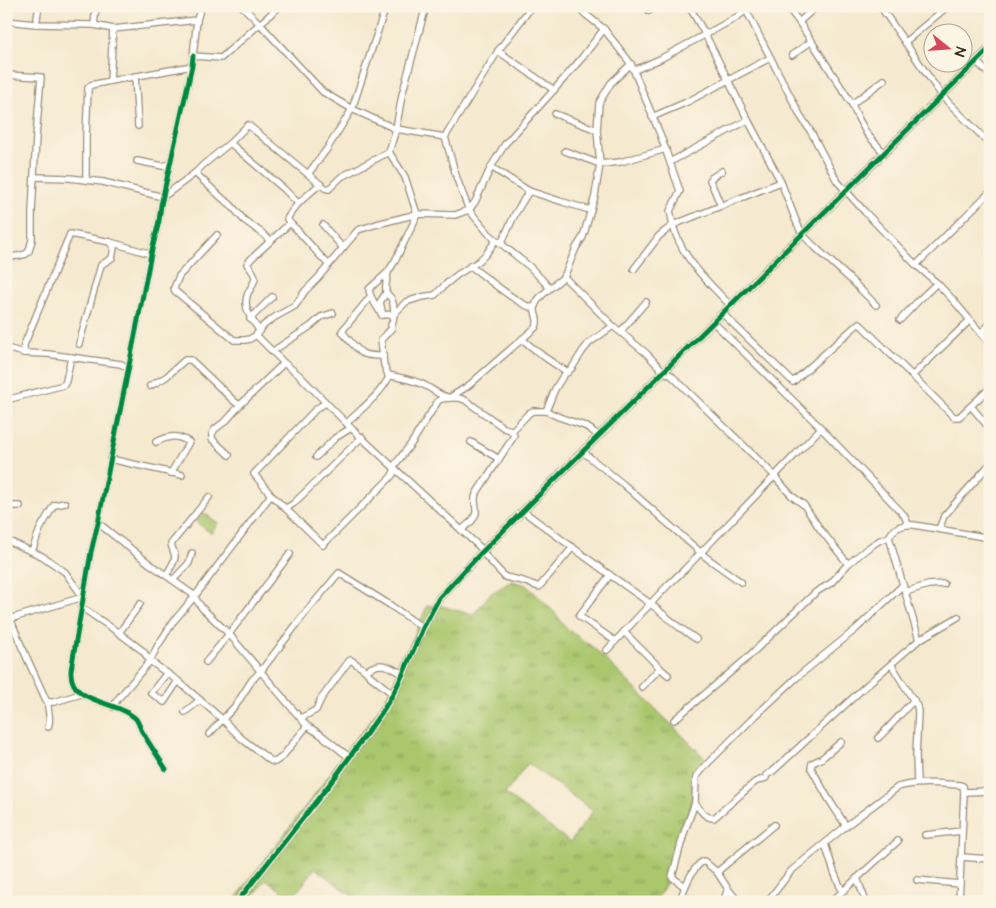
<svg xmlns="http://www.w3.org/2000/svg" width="996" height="908" font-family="'Architects Daughter',sans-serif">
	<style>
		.grass { fill: url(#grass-tufts); stroke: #727846; fill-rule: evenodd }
		.garden { fill: #aac76e; stroke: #727846 }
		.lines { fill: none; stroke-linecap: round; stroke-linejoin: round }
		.minor-casing { stroke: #988a76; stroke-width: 8 }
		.tertiary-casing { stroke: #988a76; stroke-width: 9 }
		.minor { stroke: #fff; stroke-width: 5.5 }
		.tertiary { stroke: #fff; stroke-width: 7 }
		.cycleway-casing { stroke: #fcf5e5; stroke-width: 8 }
		.cycleway { stroke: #00873e; stroke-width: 5 }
	</style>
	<defs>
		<pattern id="grass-tufts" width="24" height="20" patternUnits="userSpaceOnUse" patternTransform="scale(1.25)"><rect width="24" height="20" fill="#aac76e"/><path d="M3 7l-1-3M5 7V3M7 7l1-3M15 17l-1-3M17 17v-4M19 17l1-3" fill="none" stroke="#8ca25a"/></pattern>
	</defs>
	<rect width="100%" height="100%" fill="#fcf5e5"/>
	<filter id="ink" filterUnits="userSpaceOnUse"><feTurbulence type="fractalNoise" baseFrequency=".02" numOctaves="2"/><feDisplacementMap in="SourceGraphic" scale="10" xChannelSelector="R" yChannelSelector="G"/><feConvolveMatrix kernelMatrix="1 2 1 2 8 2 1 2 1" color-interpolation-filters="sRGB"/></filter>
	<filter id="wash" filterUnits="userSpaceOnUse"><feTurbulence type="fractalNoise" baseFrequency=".0096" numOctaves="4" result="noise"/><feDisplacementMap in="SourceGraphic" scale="20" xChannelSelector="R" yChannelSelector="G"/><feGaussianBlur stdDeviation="1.12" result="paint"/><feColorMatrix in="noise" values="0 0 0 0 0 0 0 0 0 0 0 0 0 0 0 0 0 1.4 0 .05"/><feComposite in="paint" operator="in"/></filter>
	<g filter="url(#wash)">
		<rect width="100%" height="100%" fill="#f5e9cf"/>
		<path class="grass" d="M512 581 526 585 538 596 555 613 565 627 595 649 707 760 691 779 693 796 668 880 655 902H360L315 868 292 899 266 879 251 899 253 902H233L378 711 392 688 427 606H441L473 615 490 594ZM528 763 593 811 570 842 505 794Z"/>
		<path class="garden" d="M204 513 218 523 211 533 196 522Z"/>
	</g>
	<g filter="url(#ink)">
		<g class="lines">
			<g class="minor-casing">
				<g id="minor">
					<path d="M201 6 197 20 193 56 221 58 280 6"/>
					<path d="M242 6 259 23 323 92 352 109 396 129 445 137 457 179 469 210 489 234 530 267 550 288 564 277 613 326 646 353 664 372 671 375 775 476"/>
					<path d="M575 6 604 29 631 64"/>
					<path d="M689 6 705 34 748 120 781 182 796 221 802 234 815 247 849 278 876 305"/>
					<path d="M743 6 746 10 800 115 811 132 837 181 865 212 916 265 937 283 954 301 990 344"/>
					<path d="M787 6 799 22 852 104 857 116 867 134 884 153"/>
					<path d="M880 6 942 96 990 144"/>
					<path d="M649 11 656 6"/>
					<path d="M6 21 36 24 94 25 113 29 197 20"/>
					<path d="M799 22 817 6"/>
					<path d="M36 24 39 6"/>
					<path d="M94 25 96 6"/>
					<path d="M905 42 948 6"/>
					<path d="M498 51 554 90"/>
					<path d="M792 55 812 41"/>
					<path d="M977 62 990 75"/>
					<path d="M635 70 660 59 732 20 753 6"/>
					<path d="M6 75 41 77 36 137 32 212V240L29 251 26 254 18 256 6 257"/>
					<path d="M135 76 138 126"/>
					<path d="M110 81 192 66"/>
					<path d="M852 104 884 80"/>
					<path d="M555 114 597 130"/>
					<path d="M652 117 687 102 770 58"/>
					<path d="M445 137 498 51 532 6"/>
					<path d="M230 143 284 189 298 203"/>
					<path d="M565 151 600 164 620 162 666 149"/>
					<path d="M137 161 163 166 170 164"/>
					<path d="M670 162 748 120"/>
					<path d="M491 167 529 191 563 202 590 210"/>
					<path d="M195 173 223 199 230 204 244 220 262 233 270 241"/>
					<path d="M308 174 327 149 352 109 386 6"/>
					<path d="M34 177 69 178 103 182 163 197 195 173 203 165 230 143 248 125 325 188 329 189 341 177 389 152 396 129 402 95 426 6"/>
					<path d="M86 180V137L88 88 91 85 110 81 113 29"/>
					<path d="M320 184C308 195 295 204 287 219 290 224 294 226 298 231 308 242 318 254 328 264"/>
					<path d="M721 206 710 180 711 178 722 171"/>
					<path d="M323 225 343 248"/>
					<path d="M217 235 179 276 174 288 175 291 234 340H245L250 339 256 335 264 325 275 317 295 306 305 291 318 278 358 230 377 224 417 214 455 215 469 210 475 202 491 167 505 144 554 90 581 59 604 29"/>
					<path d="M501 244 515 214 529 191"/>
					<path d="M916 265 990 192"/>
					<path d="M470 266C484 275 521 308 535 308"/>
					<path d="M634 269 659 236 673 225 781 182"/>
					<path d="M564 277 576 248 583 237 595 196 600 164 597 130 599 103 611 83 631 64 660 134 680 191 670 211C672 219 673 229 677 237 688 264 710 284 730 305"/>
					<path d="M370 297 342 331C344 335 358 350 362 353 367 356 377 356 383 356"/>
					<path d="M382 311 380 302 386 293"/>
					<path d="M722 313 793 382 859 323 954 417H959L990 388"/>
					<path d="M382 315C378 308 369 297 369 289L388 272 395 261 414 222 417 214 405 177 389 152"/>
					<path d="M382 315 394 314 406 302 422 297 435 295 445 285 457 275 479 261 486 254 496 240"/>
					<path d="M250 319 272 297"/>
					<path d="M900 320 919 300 937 283"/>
					<path d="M713 322 817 424 904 515 908 524"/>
					<path d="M259 330C251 319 242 307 248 293 250 289 254 284 255 278 255 273 250 268 247 264L251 259 289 224"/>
					<path d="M621 331 646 302"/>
					<path d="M981 333 990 324"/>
					<path d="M256 335 284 363 299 375 351 428 484 551"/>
					<path d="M522 339C537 352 551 363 568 372"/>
					<path d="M79 344 101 265 112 258 114 248 110 242"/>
					<path d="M6 348 24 353 48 354 121 364 128 368"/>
					<path d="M273 351 311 326 321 317 333 313"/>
					<path d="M24 353V345L70 234 110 242 151 254"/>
					<path d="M388 375C401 378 415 380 426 386 433 390 439 395 447 397"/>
					<path d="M912 376 970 320"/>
					<path d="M150 386 166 377 185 360H191L235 402 240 405"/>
					<path d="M449 398 468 386 536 327C539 320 536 318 535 311 533 301 544 294 550 288"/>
					<path d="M6 400 64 385 66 381 71 357"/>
					<path d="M326 403 317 408 254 474 271 495 285 508 288 507 293 504 362 437"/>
					<path d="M971 406 990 429"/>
					<path d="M546 411 555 389 563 376 572 368 582 352 589 343 613 326"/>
					<path d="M347 423C361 409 380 395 389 377L384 365 381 340 392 328 391 325C395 318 395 306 391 298 389 296 387 294 386 292 385 285 387 278 388 272"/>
					<path d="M511 430H513L529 413 533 411H546L559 417 585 426 590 429 599 436"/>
					<path d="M156 442C169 436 176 434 189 442L171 473"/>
					<path d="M471 442 499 459"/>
					<path d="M583 452 623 484 707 558 741 582"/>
					<path d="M229 455 212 439V434L215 429 227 420 240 405 284 363"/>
					<path d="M316 457 335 438 351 428"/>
					<path d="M110 459 182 475"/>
					<path d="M775 477 792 496 804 505 820 529 848 564"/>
					<path d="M6 506H20"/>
					<path d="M285 508 323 545"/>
					<path d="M523 511 610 575 651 604 679 627 696 639"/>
					<path d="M98 523 150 564 195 596 197 601 202 608 229 634 307 726 320 734 349 757"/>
					<path d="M939 529 944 516 990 464"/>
					<path d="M6 540 42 556 65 572 83 597 6 620"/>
					<path d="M326 542 391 477 394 472V466L411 444 438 401 441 399 449 398H459L465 400 504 428 511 430 514 436 476 494C473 501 476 503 476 510 477 519 467 525 461 530"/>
					<path d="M32 551 40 529 54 505 65 503"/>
					<path d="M482 552 505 577 523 581 539 587 573 547"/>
					<path d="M166 575C169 570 175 563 175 556 174 552 172 548 171 544L209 497"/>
					<path d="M610 575 579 616 615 641"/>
					<path d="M173 580 189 563 192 553"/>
					<path d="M905 592 928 585 944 584"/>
					<path d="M81 607 119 633 143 651 150 661 178 681 222 719 241 738 271 761 275 762 282 757 307 726"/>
					<path d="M6 608 21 645 46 700 48 702C47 712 52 717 48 727"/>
					<path d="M624 632 660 668 642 687"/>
					<path d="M119 633 140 604"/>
					<path d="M919 640 889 537C894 527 903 524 914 525L990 538"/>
					<path d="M607 650 668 585 684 570 821 428"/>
					<path d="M206 662 229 634 290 554"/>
					<path d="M891 664 917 706 918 712 916 756 917 783"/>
					<path d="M660 668 668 675"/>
					<path d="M366 671C381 660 388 666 403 674"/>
					<path d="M167 673 151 693 164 702 178 681"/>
					<path d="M48 702H54L81 694"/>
					<path d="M113 707 117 700 150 661 157 647 173 622 195 596 271 495"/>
					<path d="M185 712 200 700"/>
					<path d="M301 718 316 710 321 699 349 661 351 660 366 671 369 675 393 694"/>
					<path d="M674 720 745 660 816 592 831 583 848 564 868 548 880 540 889 537"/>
					<path d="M209 734 236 705 252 680 261 671 306 612 339 573 390 605 423 628"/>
					<path d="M878 738C891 726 902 712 914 700"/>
					<path d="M841 742 821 759 812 763 811 768 828 798 846 826"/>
					<path d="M166 769C158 757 150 745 143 733 140 729 139 723 136 719 116 699 69 705 71 670L91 552 98 523 151 254 159 221 161 205 192 66 193 56"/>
					<path d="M964 792 990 791"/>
					<path d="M695 803C700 810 705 818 714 818L755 782 766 778V775L772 772 869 683 919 640 958 617"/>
					<path d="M925 835 962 831"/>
					<path d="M825 844 834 872 842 891"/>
					<path d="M961 857 990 859"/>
					<path d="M717 872 774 825"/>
					<path d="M857 878 866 902"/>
					<path d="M917 880 960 884"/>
					<path d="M685 887 672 877 684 833 695 803 696 777 708 763 751 720 796 678 856 629 903 585"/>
					<path d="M679 902C684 890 692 866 704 861L717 872 728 889 739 902"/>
					<path d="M723 902 728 889"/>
					<path d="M767 902 791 871 846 826 898 787C918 781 939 784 960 785L963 786 964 792 959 902"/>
					<path d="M831 902 898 841"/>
				</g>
			</g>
			<g class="tertiary-casing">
				<path id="tertiary" d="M237 902 336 776 382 712 393 694 403 674 423 628 439 598 481 553 551 483 990 48"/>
			</g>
			<use href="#minor" class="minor"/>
			<use href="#tertiary" class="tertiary"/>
			<g class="cycleway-casing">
				<g id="cycleway">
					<path d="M166 769C158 757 150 745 143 733 140 729 139 723 136 719 116 699 69 705 71 670L91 552 98 523 151 254 159 221 161 205 192 66 193 56"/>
					<path d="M237 902 336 776 382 712 393 694 403 674 423 628 439 598 481 553 551 483 990 48"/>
				</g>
			</g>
			<use href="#cycleway" class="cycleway"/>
		</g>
	</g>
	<rect width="996" height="908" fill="none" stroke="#fcf5e5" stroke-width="25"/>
	<g transform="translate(948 48) rotate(107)"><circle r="24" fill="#fcf5e5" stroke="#afa495"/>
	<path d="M0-4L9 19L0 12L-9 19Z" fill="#d1495b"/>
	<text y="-8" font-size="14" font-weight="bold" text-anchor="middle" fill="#3b2a1e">N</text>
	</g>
</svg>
